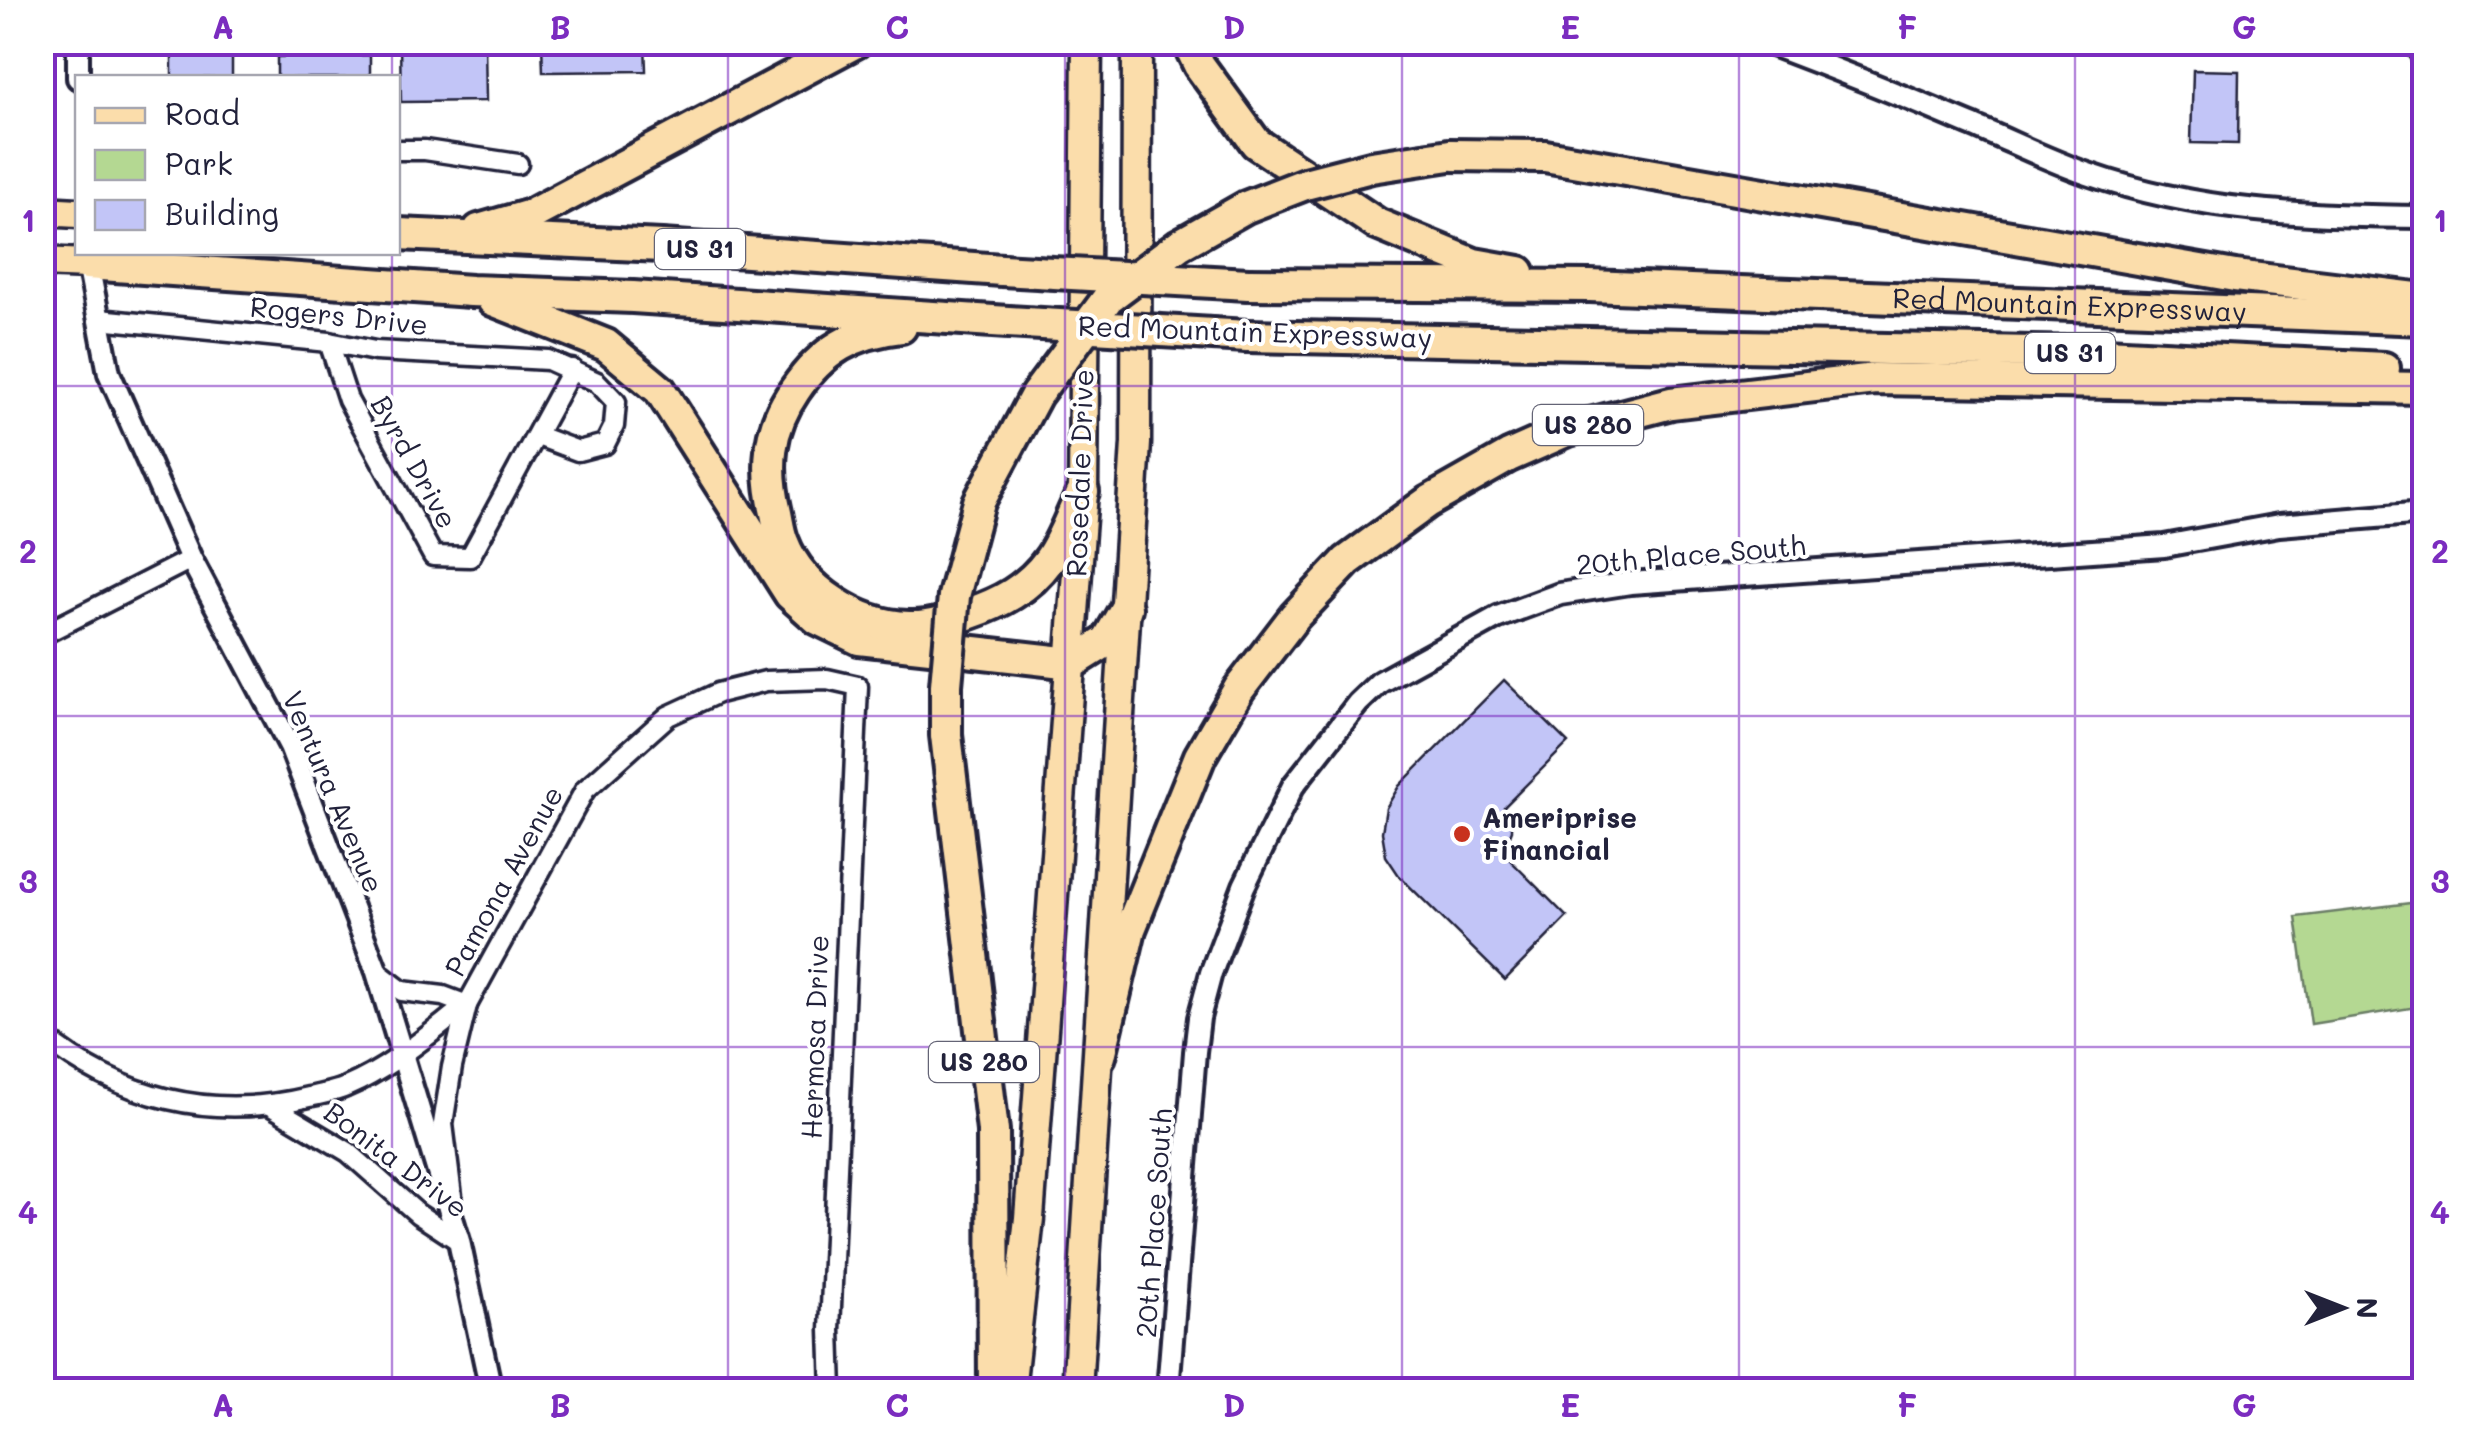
<svg xmlns="http://www.w3.org/2000/svg" width="2467" height="1433" font-family="Mali,sans-serif">
	<style>
		.green { fill: #b4d892; stroke: #6b7d66; stroke-width: 2.5 }
		.building { fill: #c2c5f7; stroke: #22223b; stroke-width: 2.5 }
		.lines { fill: none; stroke-linecap: round; stroke-linejoin: round }
		.minor-casing { stroke: #22223b; stroke-width: 25 }
		.tertiary-casing { stroke: #22223b; stroke-width: 28 }
		.primary-casing { stroke: #22223b; stroke-width: 35 }
		.trunk-casing { stroke: #22223b; stroke-width: 35 }
		.motorway-casing { stroke: #22223b; stroke-width: 38 }
		.minor { stroke: #fff; stroke-width: 18 }
		.tertiary { stroke: #fff; stroke-width: 20 }
		.primary { stroke: #fbddab; stroke-width: 28 }
		.trunk { stroke: #fbddab; stroke-width: 28 }
		.motorway { stroke: #fbddab; stroke-width: 30 }
		.motorway-bridge-casing { stroke: #22223b; stroke-width: 38; stroke-linecap: butt }
		.motorway-bridge { stroke: #fbddab; stroke-width: 30 }
		.grid { fill: none; stroke: #7b2cbf; stroke-width: 2.5; stroke-opacity: 0.55 }
		.poi-dot { fill: #c8321e; stroke: #fff; stroke-width: 4 }
		.labels { text-anchor: middle; stroke-width: 8; stroke-linejoin: round; paint-order: stroke }
		.shield { fill: #fff; stroke: #646476; stroke-width: 2.5 }
		.shield-label { font-size: 25px; font-weight: bold; fill: #22223b }
		.street-label { font-size: 28px; fill: #22223b; stroke: #fff }
		.poi-label { font-size: 28px; font-weight: bold; fill: #22223b; stroke: #fff; text-anchor: start }
		.neatline { fill: none; stroke: #7b2cbf; stroke-width: 4 }
		.grid-label { font-size: 32px; text-anchor: middle; font-weight: bold; fill: #7b2cbf }
	</style>
	<rect width="100%" height="100%" fill="#fff"/>
	<filter id="ink" filterUnits="userSpaceOnUse"><feTurbulence type="fractalNoise" baseFrequency=".01" numOctaves="2"/><feDisplacementMap in="SourceGraphic" scale="20" xChannelSelector="R" yChannelSelector="G"/><feConvolveMatrix kernelMatrix="1 2 1 2 8 2 1 2 1" color-interpolation-filters="sRGB"/></filter>
	<g filter="url(#ink)">
		<path class="green" d="M2419 902 2424 944 2423 1006 2311 1024 2296 917Z"/>
		<g class="building">
			<rect x="172" y="42" width="60" height="36"/>
			<path d="M400 42H485L486 101 401 102Z"/>
			<path d="M542 42H645L646 71 543 72Z"/>
			<path d="M2400 42H2424V84Z"/>
			<path d="M370 55V78H277V57Z"/>
			<path d="M2193 70 2239 71 2238 144 2191 143Z"/>
			<path d="M1504 680 1568 743 1504 807 1512 821V830L1503 853 1567 917 1505 980 1400 877 1386 856 1382 832 1386 808 1399 786Z"/>
		</g>
		<g class="lines">
			<g class="minor-casing">
				<g id="minor">
					<path d="M398 150H425L518 164"/>
					<path d="M99 319 329 342 375 351 548 360 597 382 616 402 614 426 605 444 578 451 538 436"/>
					<path d="M329 342 348 400 433 556 470 557 572 369"/>
					<path d="M42 635 191 559"/>
					<path d="M377 972 402 991 443 996 467 1005"/>
					<path d="M42 1035C120 1099 211 1121 309 1097 321 1094 335 1092 346 1087 391 1068 429 1034 467 1005"/>
					<path d="M271 1106 348 1152 418 1214 459 1241"/>
					<path d="M452 1196 443 1124 452 1067 467 1005 585 790 668 716 718 693 766 681 827 679 858 686 830 1330 832 1390"/>
				</g>
			</g>
			<g class="tertiary-casing">
				<g id="tertiary">
					<path d="M78 42V78"/>
					<path d="M1764 42C1833 68 1901 95 1969 124 2008 140 2047 160 2088 174 2199 213 2309 216 2424 217"/>
					<path d="M86 253 109 373 191 559 290 746 377 972 459 1241 491 1390"/>
					<path d="M1168 1390 1195 1052 1199 1018 1211 973 1244 886 1293 786 1358 703 1380 682 1498 617 1560 594 1630 583 2164 546 2279 525 2424 513"/>
				</g>
			</g>
			<g class="primary-casing">
				<g id="primary">
					<path d="M42 211 78 213"/>
					<path d="M42 262 87 264"/>
				</g>
			</g>
			<g class="trunk-casing">
				<g id="trunk">
					<path d="M1010 1390 1029 1218 1083 492 1087 42"/>
					<path d="M1077 1390 1136 443 1137 42"/>
				</g>
			</g>
			<g class="motorway-casing">
				<g id="motorway">
					<path d="M1188 42 1199 65 1256 143 1377 224 1474 264 1519 272"/>
					<path d="M1450 155 1545 156 2235 276 2424 299"/>
					<path d="M479 230 531 215 856 42"/>
					<path d="M398 234 662 246 1002 270"/>
					<path d="M87 264 471 291 633 297 1008 322"/>
					<path id="s1" d="M1248 284 1590 286 2424 319"/>
					<path d="M493 300 606 345 660 390 790 594 818 619 859 639 1072 663 1107 641 1126 608"/>
					<path d="M901 327C854 332 822 350 795 390 768 429 765 467 776 513 778 522 779 533 783 542 801 590 859 626 909 627 930 628 949 621 968 614 1000 603 1028 589 1049 560 1063 541 1072 513 1083 492"/>
					<path d="M1247 336 2085 353 2384 368"/>
					<path d="M946 735 993 1131 994 1390"/>
					<path d="M1100 1056 1130 929 1200 756 1239 689 1295 616 1347 561 1428 502 1509 456 1568 430 1671 403 1875 379 2424 388"/>
				</g>
			</g>
			<use href="#minor" class="minor"/>
			<use href="#tertiary" class="tertiary"/>
			<use href="#primary" class="primary"/>
			<use href="#trunk" class="trunk"/>
			<use href="#motorway" class="motorway"/>
			<g class="motorway-bridge-casing">
				<g id="motorway-bridge">
					<path d="M1002 270 1248 284"/>
					<path d="M1008 322 1247 336"/>
					<path d="M946 735V685L954 596 979 502 1036 395 1108 298 1179 245 1246 207 1305 184 1371 167 1450 155"/>
				</g>
			</g>
			<use href="#motorway-bridge" class="motorway-bridge"/>
		</g>
	</g>
	<path class="grid" d="M392 42V78M728 42V1390M1065 42V1390M1402 42V1390M1739 42V1390M2075 42V1390M392 252V1390M42 386H2424M42 716H2424M42 1047H2424"/>
	<circle class="poi-dot" cx="1462" cy="834" r="10"/>
	<g class="labels">
		<g class="shield">
			<rect x="655" y="229" width="90" height="40" rx="8"/>
			<rect x="2025" y="333" width="90" height="40" rx="8"/>
			<rect x="1533" y="405" width="110" height="40" rx="8"/>
			<rect x="929" y="1042" width="110" height="40" rx="8"/>
		</g>
		<g class="shield-label">
			<text x="700" y="258">US 31</text>
			<text x="2070" y="362">US 31</text>
			<text x="1588" y="434">US 280</text>
			<text x="984" y="1071">US 280</text>
		</g>
		<g class="street-label">
			<text dy="10" stroke="none"><textPath href="#s1" startOffset="822">Red Mountain Expressway</textPath></text>
			<text transform="translate(339 316) rotate(6)" y="10">Rogers Drive</text>
			<text transform="translate(1255 332) rotate(2)" y="10">Red Mountain Expressway</text>
			<text transform="translate(414 462) rotate(61)" y="10">Byrd Drive</text>
			<text transform="translate(1080 473) rotate(-88)" y="10">Rosedale Drive</text>
			<text transform="translate(1691 555) rotate(-5)" y="10">20th Place South</text>
			<text transform="translate(333 792) rotate(67)" y="10">Ventura Avenue</text>
			<text transform="translate(504 881) rotate(-61)" y="10">Pamona Avenue</text>
			<text transform="translate(815 1037) rotate(-88)" y="10">Hermosa Drive</text>
			<text transform="translate(396 1160) rotate(37)" y="10">Bonita Drive</text>
			<text transform="translate(1154 1223) rotate(-86)" y="10">20th Place South</text>
		</g>
		<g class="poi-label">
			<text x="1482" y="828">Ameriprise<tspan x="1482" dy="32">Financial</tspan></text>
		</g>
	</g>
	<rect width="2467" height="1433" fill="none" stroke="#fff" stroke-width="110"/>
	<rect x="75" y="75" width="325" height="180" fill="#ffffff" stroke="#a7a7b1" stroke-width="2.5"/>
	<rect x="95" y="108" width="50" height="15" fill="#fbddab" stroke="#a7a7b1" stroke-width="2.5"/>
	<text x="165" y="125" font-size="30" fill="#22223b">Road</text>
	<rect x="95" y="150" width="50" height="30" fill="#b4d892" stroke="#a7a7b1" stroke-width="2.5"/>
	<text x="165" y="175" font-size="30" fill="#22223b">Park</text>
	<rect x="95" y="200" width="50" height="30" fill="#c2c5f7" stroke="#a7a7b1" stroke-width="2.5"/>
	<text x="165" y="225" font-size="30" fill="#22223b">Building</text>
	<g transform="translate(2342 1308) rotate(90)" stroke="#ffffff" stroke-width="8" paint-order="stroke">
	<path d="M0-8L18 38L0 25L-18 38Z" fill="#22223b"/>
	<text y="-15" font-size="28" font-weight="bold" text-anchor="middle" fill="#22223b">N</text>
	</g>
	<rect x="55" y="55" width="2357" height="1323" class="neatline"/>
	<g class="grid-label">
		<text x="223" y="39">A</text>
		<text x="560" y="39">B</text>
		<text x="897" y="39">C</text>
		<text x="1234" y="39">D</text>
		<text x="1570" y="39">E</text>
		<text x="1907" y="39">F</text>
		<text x="2244" y="39">G</text>
		<text x="28" y="232">1</text>
		<text x="2440" y="232">1</text>
		<text x="28" y="563">2</text>
		<text x="2440" y="563">2</text>
		<text x="28" y="893">3</text>
		<text x="2440" y="893">3</text>
		<text x="28" y="1224">4</text>
		<text x="2440" y="1224">4</text>
		<text x="223" y="1417">A</text>
		<text x="560" y="1417">B</text>
		<text x="897" y="1417">C</text>
		<text x="1234" y="1417">D</text>
		<text x="1570" y="1417">E</text>
		<text x="1907" y="1417">F</text>
		<text x="2244" y="1417">G</text>
	</g>
</svg>
